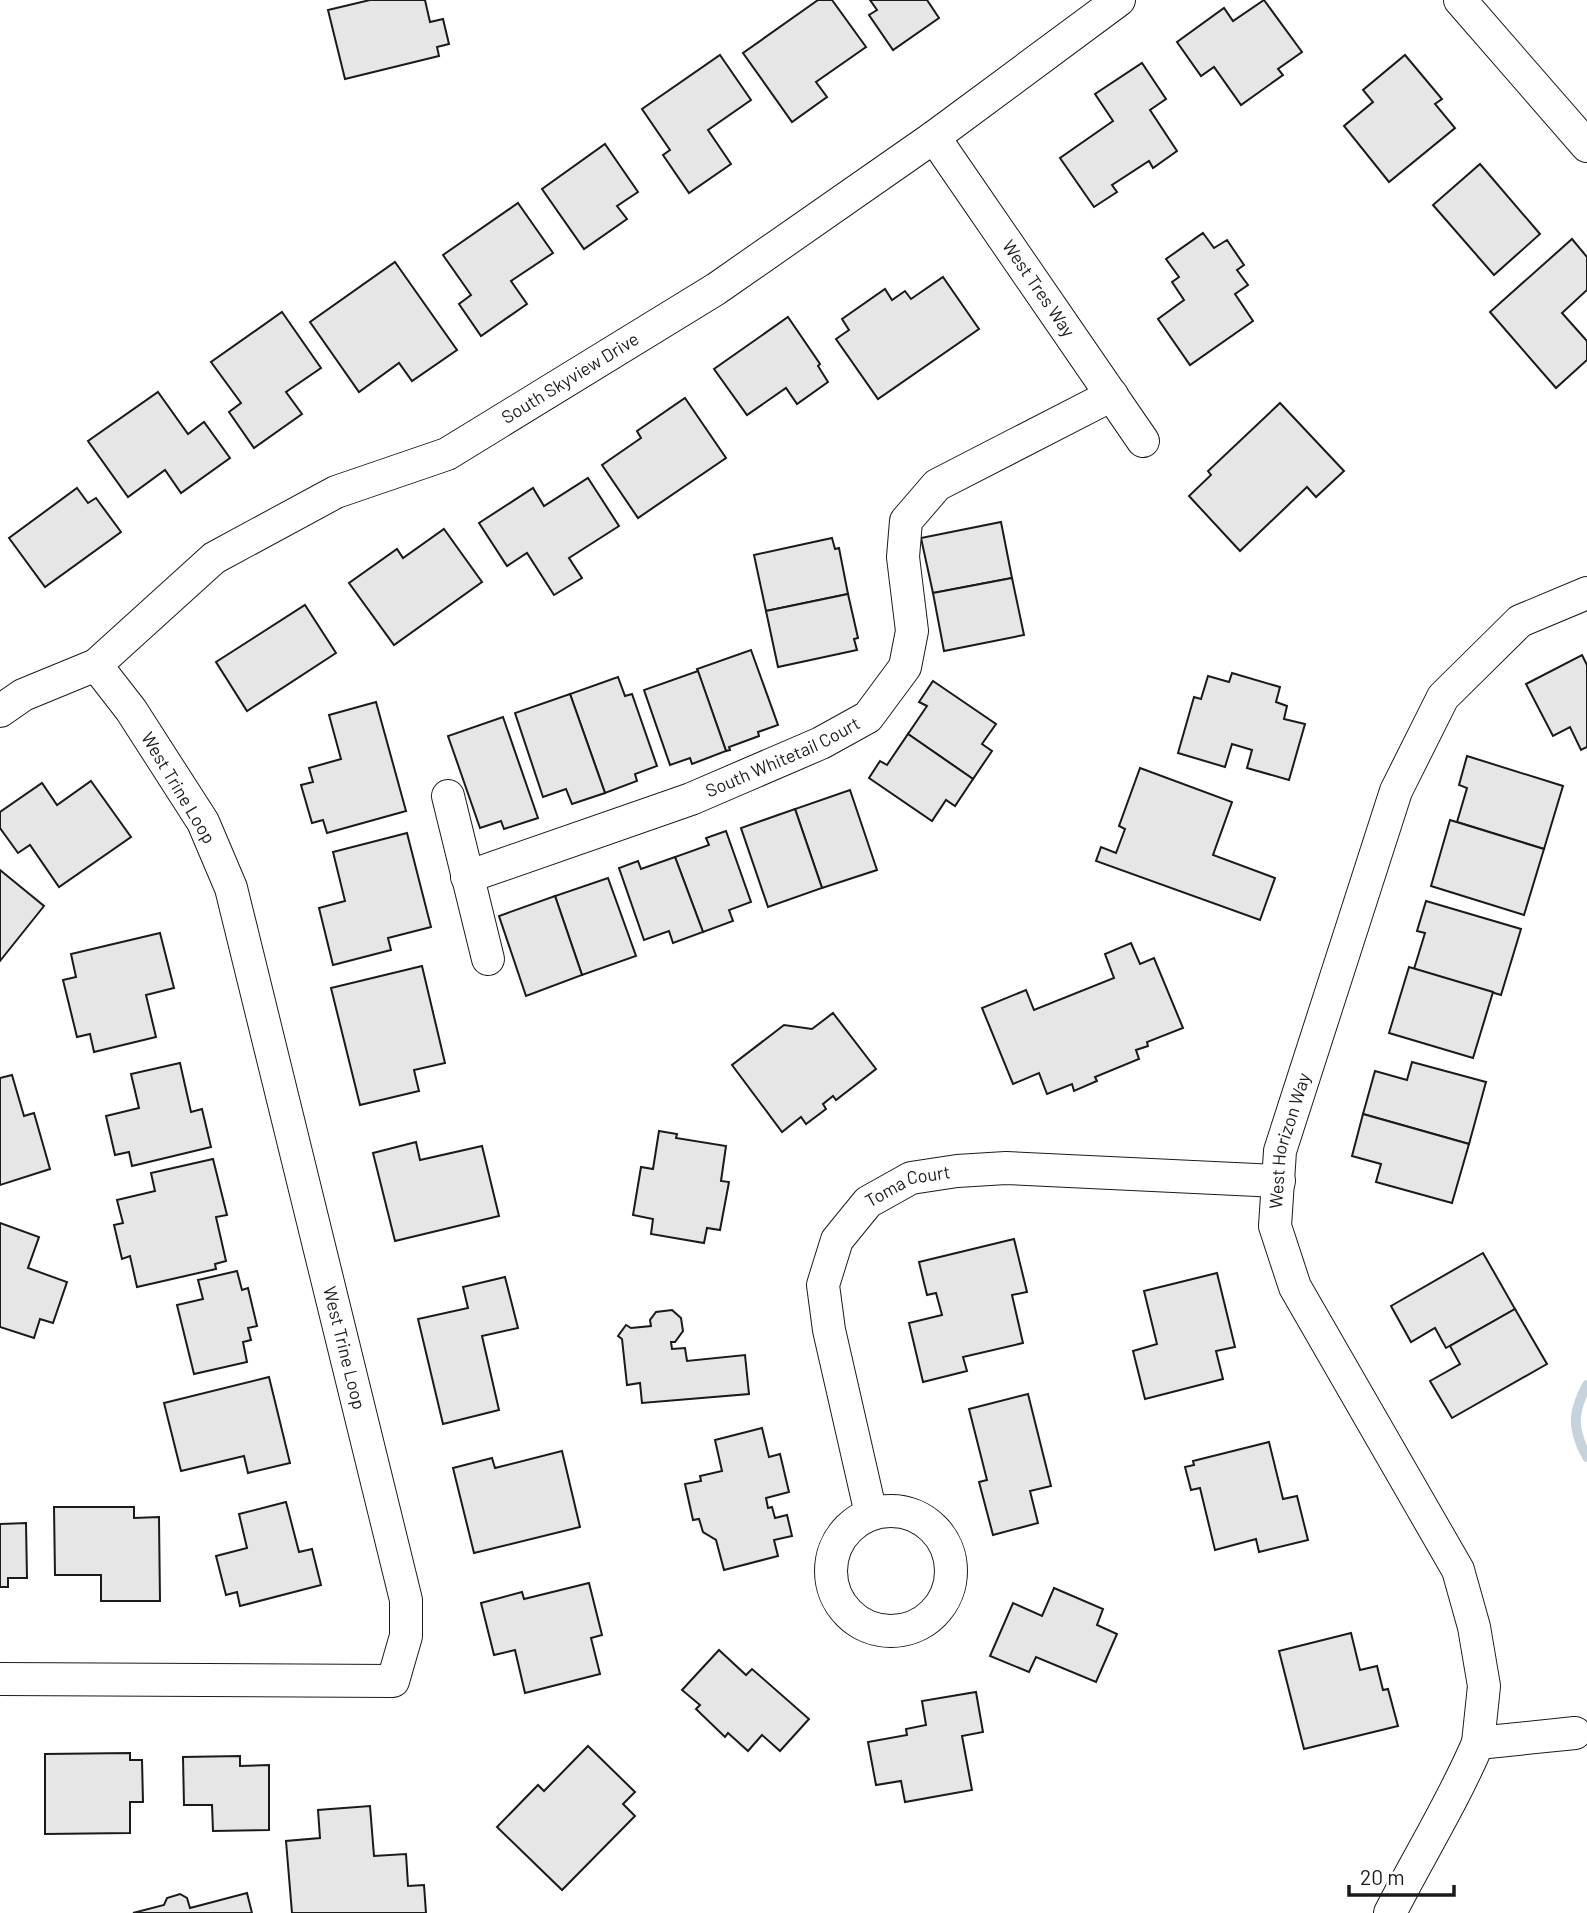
<svg xmlns="http://www.w3.org/2000/svg" width="1587" height="1913" font-family="Barlow,sans-serif">
	<style>
		.lines { fill: none; stroke-linecap: round; stroke-linejoin: round }
		.stream { stroke: #c6d2dc; stroke-width: 10 }
		.building { fill: #e6e6e6; stroke: #1a1a1a; stroke-width: 2 }
		.street-casing { stroke: #1a1a1a; stroke-width: 34 }
		.street { stroke: #fff; stroke-width: 32 }
		.labels { text-anchor: middle; stroke-width: 5; stroke-linejoin: round; paint-order: stroke }
		.street-label { font-size: 18px; fill: #1a1a1a; stroke: #fff }
	</style>
	<rect width="100%" height="100%" fill="#fff"/>
	<g class="lines">
		<path class="stream" d="M1587 1385C1572 1413 1572 1429 1587 1457"/>
	</g>
	<g class="building">
		<path d="M370 0H425L430 22 443 19 449 44 437 47 439 56 345 79 328 10Z"/>
		<path d="M818 0H832L866 47 816 82 827 97 792 122 743 53Z"/>
		<path d="M870 0H927L939 18 893 50 869 15 877 10Z"/>
		<path d="M1264 0 1302 52 1278 69 1283 75 1241 105 1214 67 1201 76 1177 42 1224 8 1233 21Z"/>
		<path d="M720 55 751 100 708 130 731 164 689 193 663 155 670 150 642 109Z"/>
		<path d="M1405 55 1442 99 1435 104 1455 128 1389 182 1344 126 1373 102 1363 90Z"/>
		<path d="M1142 63 1166 99 1150 110 1177 151 1153 168 1149 161 1112 185 1117 192 1094 207 1060 158 1113 121 1095 94Z"/>
		<path d="M605 144 638 192 617 206 627 219 584 249 542 189Z"/>
		<path d="M1480 164 1540 234 1494 275 1433 205Z"/>
		<path d="M518 203 553 253 511 281 527 304 481 336 459 304 471 295 443 255Z"/>
		<path d="M1203 233 1214 248 1227 240 1244 265 1237 270 1248 285 1235 294 1253 321 1190 365 1158 319 1184 300 1172 282 1179 277 1166 259Z"/>
		<path d="M1572 239 1587 257V290L1562 313 1587 341V360L1556 388 1490 312Z"/>
		<path d="M395 262 457 350 412 381 399 363 359 392 310 322Z"/>
		<path d="M943 277 979 329 878 399 836 339 849 330 842 319 885 289 892 300 905 291 911 299Z"/>
		<path d="M282 312 321 368 286 392 302 414 254 448 229 412 241 403 211 362Z"/>
		<path d="M788 317 820 364 818 366 828 382 797 404 786 388 747 415 714 369Z"/>
		<path d="M158 392 188 434 204 422 230 458 181 493 165 470 128 497 88 441Z"/>
		<path d="M685 398 726 458 638 518 602 465 641 438 637 431Z"/>
		<path d="M1280 403 1344 471 1316 497 1307 487 1240 551 1189 496 1211 475 1208 471Z"/>
		<path d="M588 478 619 526 569 558 582 578 554 595 527 553 507 566 479 523 533 488 544 506Z"/>
		<path d="M77 488 88 503 96 498 121 532 45 587 9 538Z"/>
		<path d="M1001 522 1012 578 933 593 921 538Z"/>
		<path d="M444 529 482 582 394 645 349 583 397 549 403 558Z"/>
		<path d="M832 538 835 549 839 548 848 594 766 611 754 555Z"/>
		<path d="M1012 578 1024 635 944 651 933 593Z"/>
		<path d="M848 594 858 638 854 639 857 650 778 667 766 611Z"/>
		<path d="M305 605 336 653 247 711 216 662Z"/>
		<path d="M751 650 778 725 758 732 759 736 729 747 730 750 726 751 697 669Z"/>
		<path d="M1582 655 1587 665V747L1581 750 1570 727 1553 736 1526 684Z"/>
		<path d="M698 671 726 751 692 764 690 758 670 765 644 690Z"/>
		<path d="M1232 673 1280 687 1276 702 1287 706 1284 719 1305 724 1289 780 1247 768 1252 750 1232 744 1225 767 1178 753 1194 697 1201 699 1208 676 1229 682Z"/>
		<path d="M618 677 625 696 632 694 657 766 635 774 637 781 605 793 570 694Z"/>
		<path d="M933 681 996 724 982 744 992 751 973 779 908 734 927 706 919 702Z"/>
		<path d="M570 694 605 793 572 804 566 789 543 797 515 713Z"/>
		<path d="M376 702 406 811 327 833 323 820 312 823 301 785 313 782 309 768 341 759 329 715Z"/>
		<path d="M503 717 538 818 504 829 501 821 480 828 448 736Z"/>
		<path d="M908 734 973 779 955 806 946 800 932 821 869 778 880 761 887 765Z"/>
		<path d="M1467 756 1563 786 1544 849 1457 822 1467 788 1459 785Z"/>
		<path d="M1140 768 1232 802 1213 855 1275 878 1260 920 1096 861 1101 847 1116 853 1125 829 1119 826Z"/>
		<path d="M91 781 131 837 59 887 30 845 18 853 0 828V812L42 783 57 805Z"/>
		<path d="M850 790 877 870 822 888 795 809Z"/>
		<path d="M795 809 822 888 768 907 741 828Z"/>
		<path d="M1450 820 1544 849 1524 915 1431 886Z"/>
		<path d="M726 831 751 902 729 910 733 921 703 932 675 857 709 845 706 838Z"/>
		<path d="M407 833 431 927 388 938 391 950 333 965 319 908 345 901 333 852Z"/>
		<path d="M675 857 703 932 673 943 669 931 644 940 619 868 638 861 641 869Z"/>
		<path d="M0 870 44 906 0 961Z"/>
		<path d="M608 878 636 956 582 975 555 896Z"/>
		<path d="M555 896 582 975 526 996 499 916Z"/>
		<path d="M1426 901 1521 929 1501 995 1414 969 1425 933 1417 931Z"/>
		<path d="M160 933 174 988 146 995 156 1037 94 1052 90 1034 77 1037 63 980 76 977 71 954Z"/>
		<path d="M1131 943 1140 964 1154 958 1183 1028 1147 1042 1148 1046 1136 1050 1139 1059 1095 1077 1097 1081 1074 1091 1072 1084 1047 1094 1039 1073 1013 1084 982 1008 1026 990 1034 1010 1114 978 1105 954Z"/>
		<path d="M422 966 445 1063 414 1070 419 1091 360 1105 331 988Z"/>
		<path d="M1409 967 1493 992 1473 1058 1389 1033Z"/>
		<path d="M833 1013 876 1069 836 1100 833 1096 823 1104 826 1109 806 1124 801 1117 782 1132 732 1065 784 1025 812 1029Z"/>
		<path d="M1412 1062 1486 1082 1469 1144 1363 1114 1375 1071 1407 1080Z"/>
		<path d="M180 1063 191 1112 202 1109 211 1147 132 1166 129 1152 115 1155 106 1116 139 1108 131 1074Z"/>
		<path d="M12 1075 24 1116 34 1113 50 1169 0 1185V1078Z"/>
		<path d="M1363 1114 1469 1144 1452 1203 1376 1182 1381 1164 1352 1156Z"/>
		<path d="M659 1131 677 1134 676 1138 726 1146 721 1181 729 1182 720 1230 707 1228 704 1243 651 1234 653 1219 633 1215 641 1167 653 1169Z"/>
		<path d="M416 1142 420 1160 482 1146 499 1216 395 1241 373 1153Z"/>
		<path d="M213 1159 227 1215 216 1217 226 1261 215 1264 216 1269 137 1287 130 1256 122 1259 114 1225 123 1223 117 1200 155 1191 151 1173Z"/>
		<path d="M0 1223 39 1237 28 1268 67 1282 53 1323 40 1319 34 1338 0 1327Z"/>
		<path d="M1014 1239 1027 1292 1012 1295 1023 1343 963 1357 967 1371 923 1382 909 1323 942 1315 936 1293 927 1295 919 1262Z"/>
		<path d="M1483 1253 1515 1309 1446 1348 1435 1328 1411 1342 1391 1306Z"/>
		<path d="M237 1271 242 1290 248 1288 257 1326 248 1328 251 1340 243 1342 247 1362 194 1374 177 1305 203 1299 198 1280Z"/>
		<path d="M1217 1273 1235 1347 1216 1351 1223 1379 1145 1399 1133 1351 1157 1344 1144 1291Z"/>
		<path d="M505 1277 518 1328 482 1336 499 1410 443 1424 418 1319 468 1308 463 1287Z"/>
		<path d="M1515 1309 1547 1364 1452 1418 1430 1381 1460 1364 1450 1346Z"/>
		<path d="M672 1310 681 1318 683 1331 675 1342H671L672 1349 685 1348 687 1361 745 1355 749 1394 642 1403 640 1383 627 1385 622 1339 618 1336 626 1325 631 1328 651 1326 650 1320 656 1312Z"/>
		<path d="M269 1377 290 1463 248 1473 244 1456 181 1471 164 1403Z"/>
		<path d="M1028 1394 1051 1486 1030 1491 1038 1523 993 1535 979 1482 987 1480 969 1409Z"/>
		<path d="M762 1428 769 1457 780 1454 789 1492 766 1498 768 1508 772 1507 775 1518 787 1515 792 1536 774 1540 778 1556 724 1570 716 1540 703 1532 699 1519 693 1520 685 1484 701 1481 700 1476 722 1471 715 1440Z"/>
		<path d="M1269 1442 1283 1499 1297 1496 1308 1540 1259 1552 1256 1539 1215 1550 1200 1488 1191 1490 1185 1467 1194 1465 1193 1461Z"/>
		<path d="M562 1451 580 1527 474 1553 453 1468 492 1458 495 1468Z"/>
		<path d="M286 1502 299 1552 312 1549 321 1585 240 1606 237 1592 226 1595 216 1556 247 1548 239 1514Z"/>
		<path d="M54 1507H134V1518L159 1517 160 1601H101V1575H55Z"/>
		<path d="M26 1523 27 1578H8V1587H0V1524Z"/>
		<path d="M589 1583 602 1635 591 1638 600 1674 525 1693 515 1650 494 1655 481 1603 522 1592 524 1599Z"/>
		<path d="M1054 1588 1103 1609 1097 1625 1117 1634 1096 1682 1036 1657 1029 1672 990 1656 1013 1603 1042 1616Z"/>
		<path d="M1351 1633 1360 1670 1377 1666 1383 1690 1388 1689 1398 1726 1304 1749 1279 1651Z"/>
		<path d="M719 1650 746 1675 752 1669 809 1719 780 1751 762 1735 748 1751 728 1733 725 1737 696 1709 700 1705 682 1690Z"/>
		<path d="M976 1692 983 1732 962 1736 972 1790 905 1802 901 1781 876 1785 868 1742 907 1735 906 1729 926 1725 922 1701Z"/>
		<path d="M588 1746 635 1792 623 1804 635 1816 562 1890 497 1827 538 1785 544 1791Z"/>
		<path d="M130 1753V1760H142L143 1802H130V1833L45 1834V1754Z"/>
		<path d="M240 1756V1766L269 1765V1830L213 1831 212 1805H184L183 1757Z"/>
		<path d="M370 1806 374 1856 406 1854 408 1886 424 1885 426 1913H292L286 1841 320 1838 318 1810Z"/>
		<path d="M247 1893 252 1913H133L164 1905 167 1898 180 1894 187 1898 190 1908Z"/>
	</g>
	<g class="lines">
		<g class="street-casing">
			<g id="street">
				<path d="M1460 0 1587 146"/>
				<path id="s1" d="M934 137 1143 441"/>
				<path id="s2" d="M0 711 23 695 96 665 214 558 336 492 447 454 716 289 934 137 1119 0"/>
				<path d="M448 796 488 959"/>
				<path id="s3" d="M467 877 691 799 821 743 868 717 905 667 912 631 903 557 906 521 937 485 1112 395"/>
				<circle cx="891" cy="1571" r="60"/>
				<path id="s4" d="M871 1514 829 1330 823 1285 837 1240 868 1202 911 1178 957 1171 1006 1168 1279 1181"/>
				<path d="M0 1679 393 1681 406 1636V1600L231 888 203 822 131 710 96 665"/>
				<path id="s5" d="M1478 1743 1484 1686 1474 1627 1458 1570 1295 1287 1275 1226 1280 1151 1396 791 1443 697 1520 621 1587 593"/>
				<path d="M1390 1913C1419 1856 1453 1802 1478 1743L1575 1733"/>
			</g>
		</g>
		<use href="#street" class="street"/>
	</g>
	<g class="labels">
		<g class="street-label">
			<text dy="6" stroke="none"><textPath href="#s1" startOffset="184">West Tres Way</textPath></text>
			<text dy="6" stroke="none"><textPath href="#s2" startOffset="667">South Skyview Drive</textPath></text>
			<text dy="6" stroke="none"><textPath href="#s3" startOffset="338">South Whitetail Court</textPath></text>
			<text transform="translate(178 788) rotate(59)" y="6">West Trine Loop</text>
			<text dy="6" stroke="none"><textPath href="#s5" startOffset="654">West Horizon Way</textPath></text>
			<text dy="6" stroke="none"><textPath href="#s4" startOffset="374">Toma Court</textPath></text>
			<text transform="translate(344 1348) rotate(76)" y="6">West Trine Loop</text>
		</g>
	</g>
	<path d="M1349 1885v10h105v-10" fill="none" stroke="#1a1a1a" stroke-width="3.5"/>
	<text x="1360" y="1885" font-size="21" fill="#1a1a1a" stroke="#ffffff" stroke-width="5" paint-order="stroke">20 m</text>
</svg>
